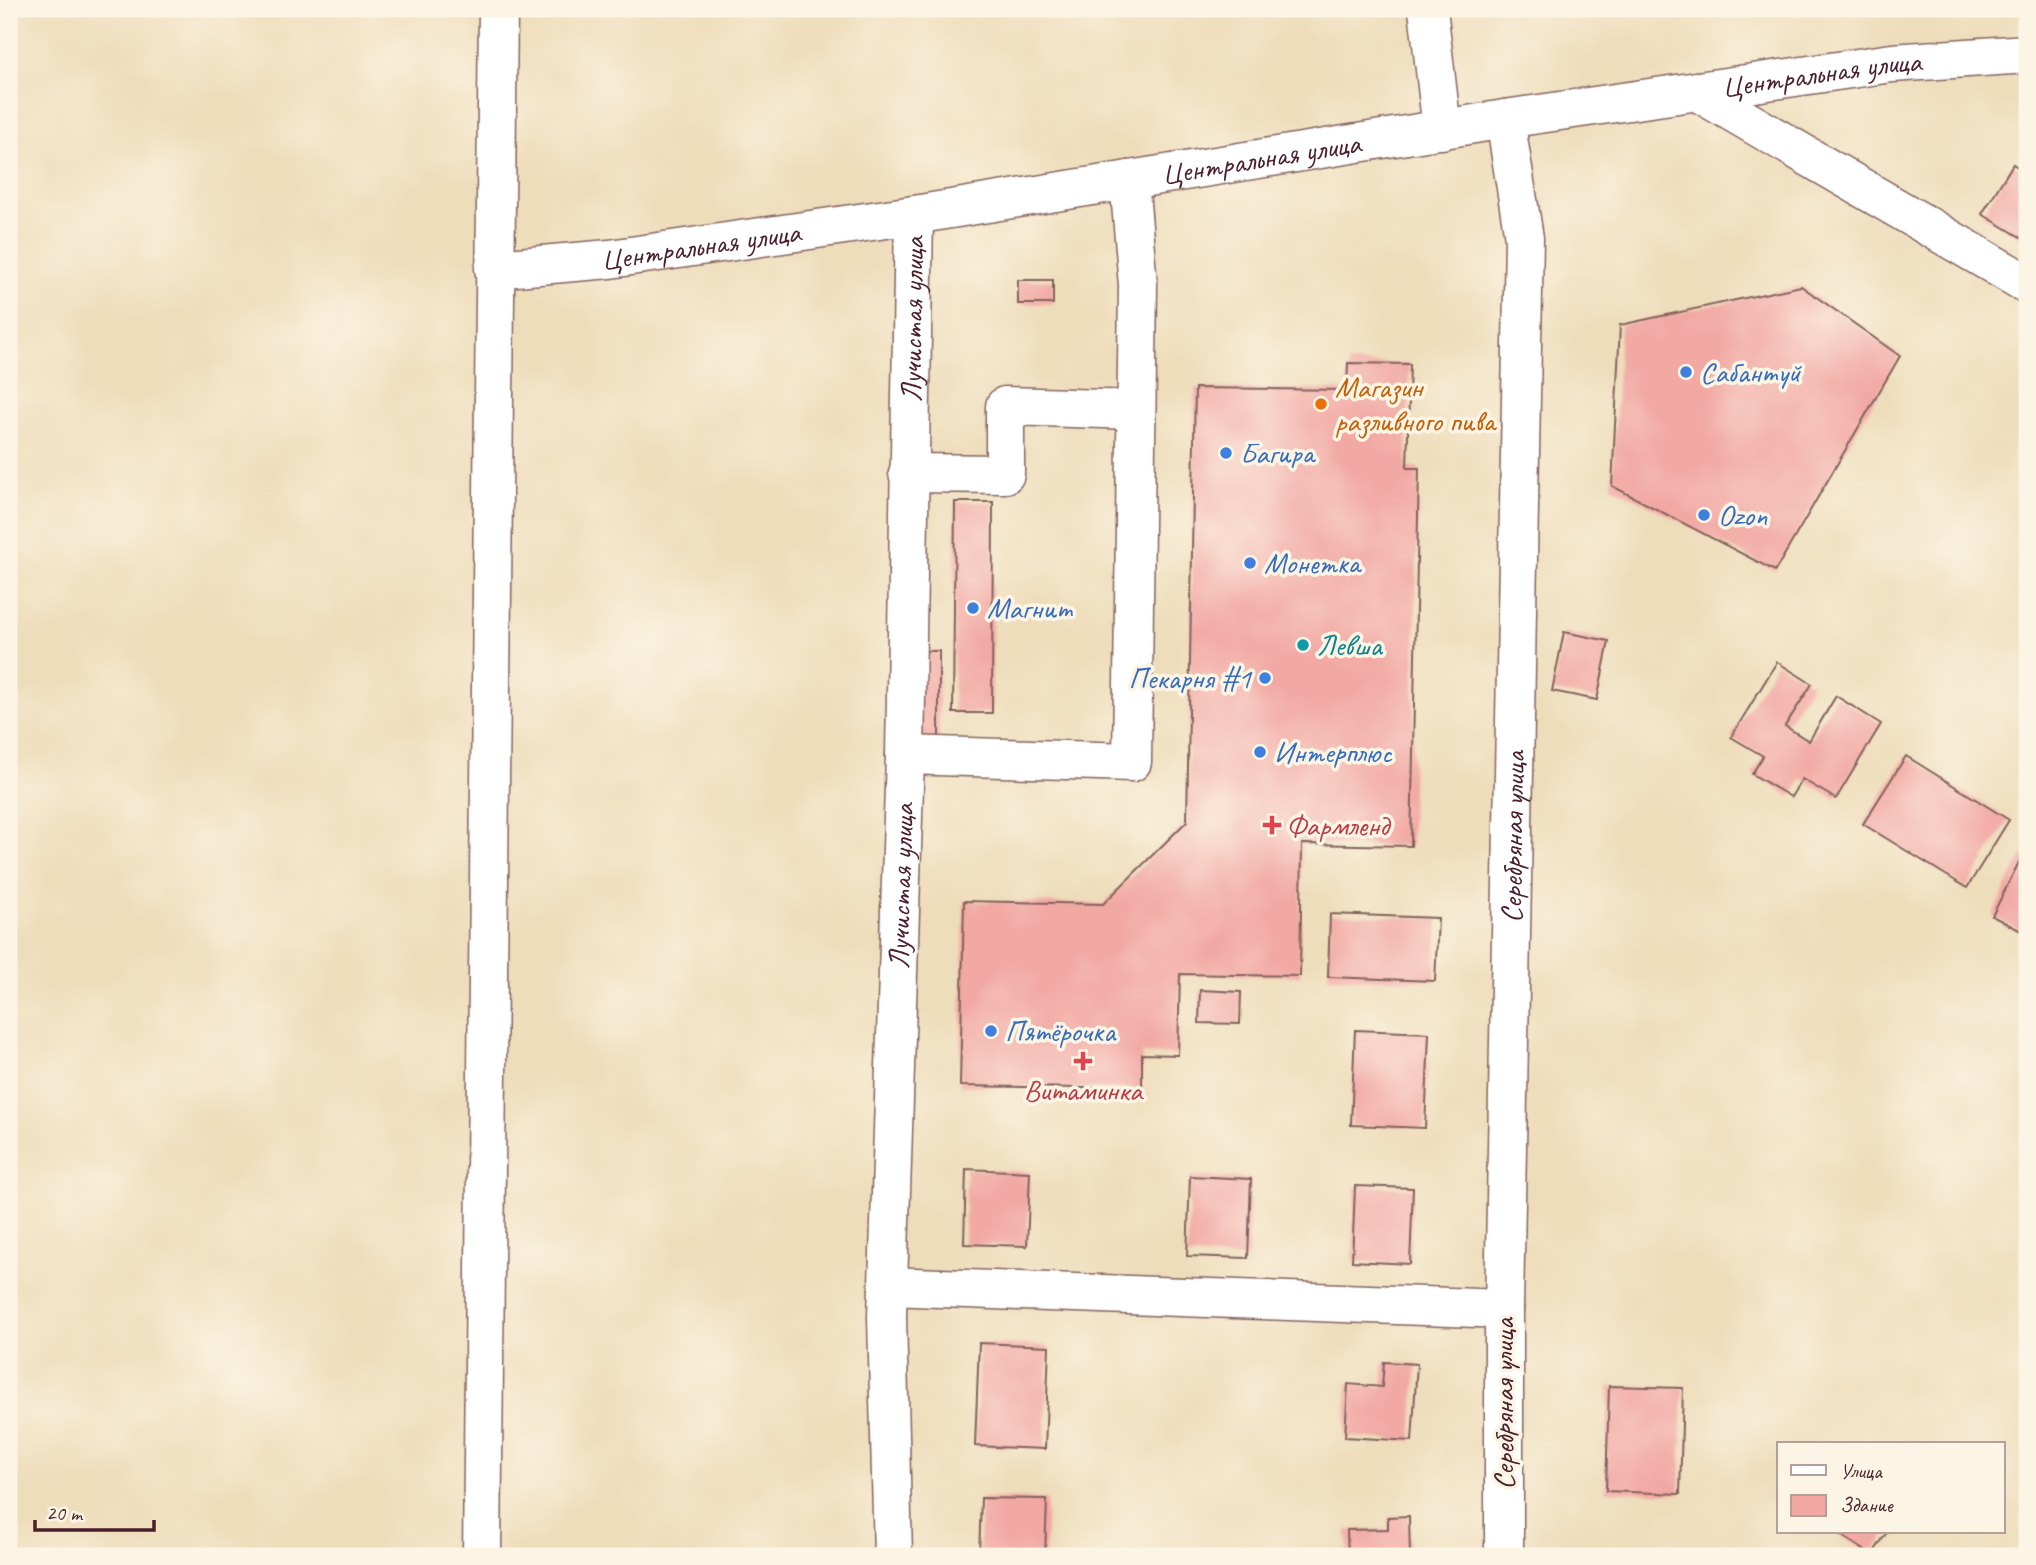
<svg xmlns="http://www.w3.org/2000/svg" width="2036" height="1565" font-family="Caveat,sans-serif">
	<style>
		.building { fill: #f2a9a4 }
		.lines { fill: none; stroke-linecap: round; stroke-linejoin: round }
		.minor-casing { stroke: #83625d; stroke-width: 41 }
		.major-casing { stroke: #83625d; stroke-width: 41 }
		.minor { stroke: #fff; stroke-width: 38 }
		.major { stroke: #fff; stroke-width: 38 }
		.shop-dot { fill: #3f7fe0; stroke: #fcf5e5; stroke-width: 2.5 }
		.food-dot { fill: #e8710a; stroke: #fcf5e5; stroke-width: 2.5 }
		.culture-dot { fill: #0f9aa8; stroke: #fcf5e5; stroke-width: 2.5 }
		.health-dot { fill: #e0444e; stroke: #fcf5e5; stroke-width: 2.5 }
		.labels { text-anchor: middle; stroke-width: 7; stroke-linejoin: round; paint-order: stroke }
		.street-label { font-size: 30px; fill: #4a1f2b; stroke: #fcf5e5 }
		.shop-label { font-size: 30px; fill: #366cbe; stroke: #fcf5e5; text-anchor: start }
		.food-label { font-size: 30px; fill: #c56008; stroke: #fcf5e5; text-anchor: start }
		.culture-label { font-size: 30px; fill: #0d838f; stroke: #fcf5e5; text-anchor: start }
		.health-label { font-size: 30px; fill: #be3a42; stroke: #fcf5e5; text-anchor: start }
	</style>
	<rect width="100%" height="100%" fill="#fcf5e5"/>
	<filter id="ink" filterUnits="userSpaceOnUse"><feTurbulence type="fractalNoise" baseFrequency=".0143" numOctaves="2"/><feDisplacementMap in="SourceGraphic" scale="14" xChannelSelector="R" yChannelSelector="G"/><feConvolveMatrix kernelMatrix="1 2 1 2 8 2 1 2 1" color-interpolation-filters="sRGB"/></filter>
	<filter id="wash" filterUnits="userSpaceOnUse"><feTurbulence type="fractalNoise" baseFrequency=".00686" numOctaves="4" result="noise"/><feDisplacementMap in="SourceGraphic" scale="28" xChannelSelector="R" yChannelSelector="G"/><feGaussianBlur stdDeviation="1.57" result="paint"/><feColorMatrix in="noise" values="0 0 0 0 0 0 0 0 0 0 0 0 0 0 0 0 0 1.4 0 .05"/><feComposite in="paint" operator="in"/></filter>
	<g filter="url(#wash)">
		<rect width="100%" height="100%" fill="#edb"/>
		<g id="blocks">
			<g class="building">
				<path d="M2013 164 2027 173V241L1982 214Z"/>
				<rect x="1018" y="280" width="35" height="24"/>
				<path d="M1801 286 1900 356 1775 571 1612 486 1620 325Z"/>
				<path d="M1348 363 1410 364 1407 468H1419L1411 846 1302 844 1300 976 1180 974 1178 1055 1142 1054V1089L960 1086 964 901 1103 904 1187 821 1195 388 1347 390Z"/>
				<path d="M955 502H993L992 713H953Z"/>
				<path d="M1564 632 1609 641 1597 700 1552 691Z"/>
				<rect x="917" y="651" width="22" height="88"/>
				<path d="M1777 662 1812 684 1785 726 1809 741 1836 696 1881 724 1836 799 1802 779 1791 797 1752 774 1763 756 1731 737Z"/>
				<path d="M1906 756 2009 820 1967 888 1863 824Z"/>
				<path d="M2027 846V934L1992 916Z"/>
				<path d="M1330 914 1438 918 1435 981 1328 977Z"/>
				<path d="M1200 990 1241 992 1240 1024 1199 1023Z"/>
				<path d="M1355 1030 1429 1033 1425 1128 1351 1125Z"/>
				<path d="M966 1169 1030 1172 1027 1246 964 1244Z"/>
				<path d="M1190 1176 1251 1179 1248 1258 1187 1256Z"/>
				<path d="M1355 1186 1413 1188 1410 1264 1352 1261Z"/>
				<path d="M979 1343 1049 1346 1045 1449 975 1446Z"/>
				<path d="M1384 1362 1417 1364 1412 1441 1345 1437 1348 1384 1382 1387Z"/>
				<path d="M1609 1386 1683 1388 1680 1494 1606 1491Z"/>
				<path d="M981 1498 1047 1499 1045 1556H979Z"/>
				<path d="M1409 1516 1410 1556H1348L1347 1530 1388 1529V1517Z"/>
				<path d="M1836 1532H1887L1872 1555Z"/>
			</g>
		</g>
	</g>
	<g filter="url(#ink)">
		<use href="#blocks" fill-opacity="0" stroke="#83625d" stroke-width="2"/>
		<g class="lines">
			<g class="minor-casing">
				<g id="minor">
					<path d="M1428 9 1442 130"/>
					<path d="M1696 91 2027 284"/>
					<path id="s1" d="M494 269 610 259 914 215 1505 119 1892 63 2027 54"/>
					<path d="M908 473 1005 474V406L1135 410"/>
					<path d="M905 755 1132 762 1138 285 1129 180"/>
					<path d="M888 1286 1504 1309"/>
					<path id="s2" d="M893 1556 887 1317 905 755 914 215"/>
					<path id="s3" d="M1504 1556V1309L1524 238 1505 119"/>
				</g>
			</g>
			<g class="major-casing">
				<path id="major" d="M482 1556 498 9"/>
			</g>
			<use href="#minor" class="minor"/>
			<use href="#major" class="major"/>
		</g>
	</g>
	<g class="shop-dot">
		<circle cx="1686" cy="372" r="7"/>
		<circle cx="1226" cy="453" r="7"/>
		<circle cx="1704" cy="515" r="7"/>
		<circle cx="1250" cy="563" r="7"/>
		<circle cx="973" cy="608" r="7"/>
		<circle cx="1265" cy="678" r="7"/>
		<circle cx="1260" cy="752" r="7"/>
		<circle cx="991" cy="1031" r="7"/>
	</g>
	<circle class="food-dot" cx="1321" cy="404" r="7"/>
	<circle class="culture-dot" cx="1303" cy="645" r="7"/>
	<g class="health-dot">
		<path d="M1268.5 814.5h7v7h7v7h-7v7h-7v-7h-7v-7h7z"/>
		<path d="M1079.5 1050.5h7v7h7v7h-7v7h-7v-7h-7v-7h7z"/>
	</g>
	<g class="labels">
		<g class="street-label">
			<text dy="10" stroke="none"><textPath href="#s1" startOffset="1342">Центральная улица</textPath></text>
			<text dy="10" stroke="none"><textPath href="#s1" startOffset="775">Центральная улица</textPath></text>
			<text dy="10" stroke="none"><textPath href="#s1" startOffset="208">Центральная улица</textPath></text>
			<text dy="10" stroke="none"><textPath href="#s2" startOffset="1237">Лучистая улица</textPath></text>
			<text dy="10" stroke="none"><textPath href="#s3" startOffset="719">Серебряная улица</textPath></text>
			<text dy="10" stroke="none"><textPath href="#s2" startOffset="670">Лучистая улица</textPath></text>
			<text transform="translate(1503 1404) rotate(-90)" y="10">Серебряная улица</text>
		</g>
		<g class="shop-label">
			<text x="1700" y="382">Сабантуй</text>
			<text x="1240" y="463">Багира</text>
			<text x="1718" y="525">Ozon</text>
			<text x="1264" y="573">Монетка</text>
			<text x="987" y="618">Магнит</text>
			<text x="1251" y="688" text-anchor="end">Пекарня #1</text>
			<text x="1274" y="762">Интерплюс</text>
			<text x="1005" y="1041">Пятёрочка</text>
		</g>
		<g class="food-label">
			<text x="1335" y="397">Магазин<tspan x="1335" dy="34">разливного пива</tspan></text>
		</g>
		<g class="culture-label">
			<text x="1317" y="655">Левша</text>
		</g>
		<g class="health-label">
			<text x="1286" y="835">Фармленд</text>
			<text x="1083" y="1100" text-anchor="middle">Витаминка</text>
		</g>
	</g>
	<rect width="2036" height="1565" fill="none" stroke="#fcf5e5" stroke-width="35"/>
	<rect x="1777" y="1442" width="228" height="91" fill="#fcf5e5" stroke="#b59f9b" stroke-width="2"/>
	<rect x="1791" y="1465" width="35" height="10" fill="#ffffff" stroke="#b59f9b" stroke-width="2"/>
	<text x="1840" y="1478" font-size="21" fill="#4a1f2b">Улица</text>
	<rect x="1791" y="1495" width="35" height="21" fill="#f2a9a4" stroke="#b59f9b" stroke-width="2"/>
	<text x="1840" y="1512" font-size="21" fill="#4a1f2b">Здание</text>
	<path d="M35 1520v10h119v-10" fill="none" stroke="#4a1f2b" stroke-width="3.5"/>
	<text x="46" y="1520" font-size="21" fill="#4a1f2b" stroke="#fcf5e5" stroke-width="5" paint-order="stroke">20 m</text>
</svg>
